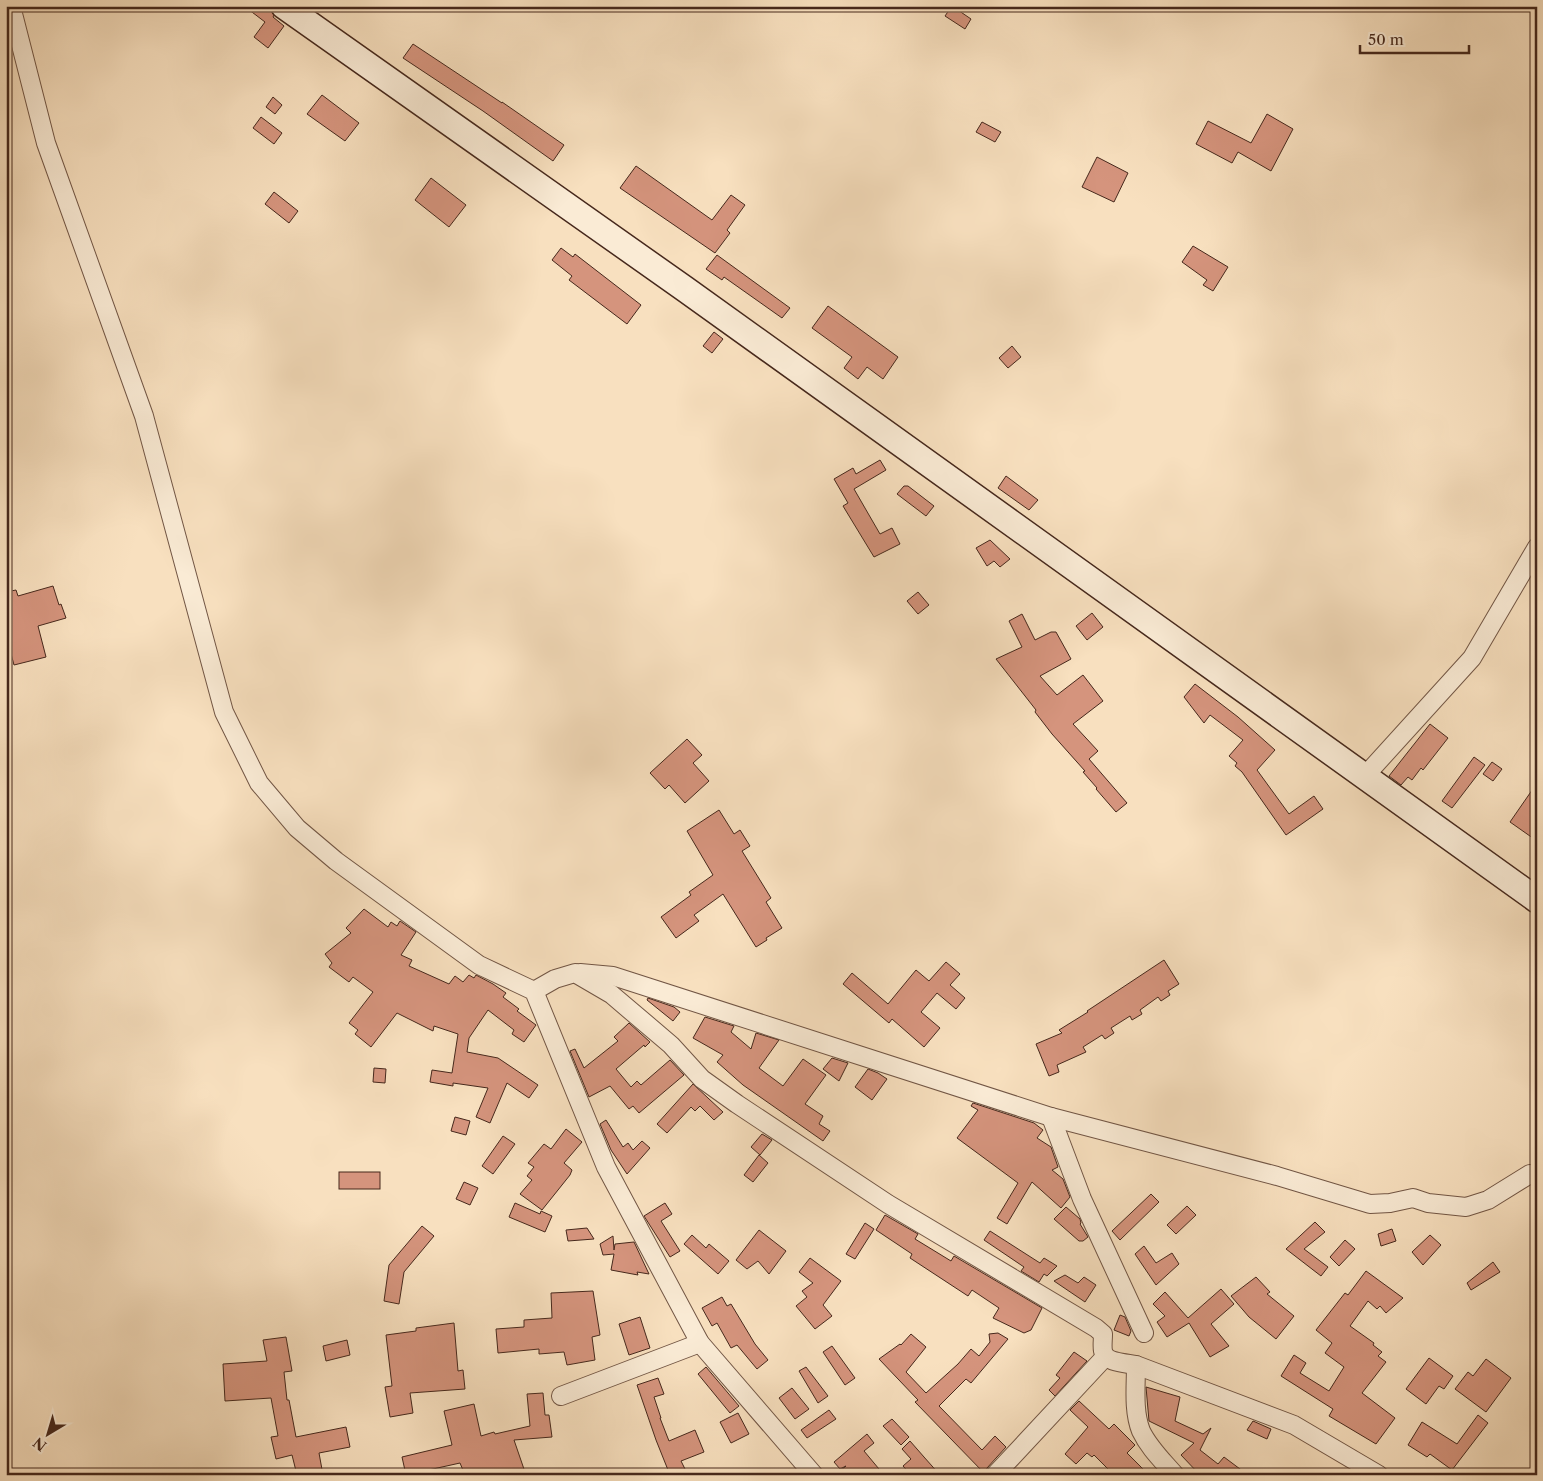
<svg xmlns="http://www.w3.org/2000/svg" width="1543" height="1481" font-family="'Libre Caslon Text',serif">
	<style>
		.building { fill: #d5947d; stroke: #46281c }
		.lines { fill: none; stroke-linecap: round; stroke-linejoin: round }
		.street-casing { stroke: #725645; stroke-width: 20 }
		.secondary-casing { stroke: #46281c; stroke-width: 28 }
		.street { stroke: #faebd5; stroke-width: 18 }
		.secondary { stroke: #faebd5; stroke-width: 25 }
	</style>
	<rect width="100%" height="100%" fill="#f8e0bf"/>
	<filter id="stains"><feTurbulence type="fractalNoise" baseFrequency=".004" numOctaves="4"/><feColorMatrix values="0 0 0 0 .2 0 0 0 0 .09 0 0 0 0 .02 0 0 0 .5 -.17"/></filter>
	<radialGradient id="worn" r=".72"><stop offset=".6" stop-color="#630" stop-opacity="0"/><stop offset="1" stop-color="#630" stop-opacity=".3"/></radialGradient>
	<g class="building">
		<path d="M244 6H264L271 11 274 15 273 17 284 26 268 48 254 37 265 22Z"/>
		<path d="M952 6 971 19 965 29 945 16Z"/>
		<path d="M413 44 502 103V102L564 145 553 161 483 111 403 58Z"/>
		<path d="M322 95 359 123 345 141 307 114Z"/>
		<path d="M273 97 282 105 275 114 266 107Z"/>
		<path d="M1267 114 1293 129 1271 171 1238 152 1232 163 1196 144 1208 121 1251 143Z"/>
		<path d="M261 117 282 133 274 144 253 128Z"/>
		<path d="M982 122 1001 132 995 142 976 132Z"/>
		<path d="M1097 157 1128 173 1114 202 1082 187Z"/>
		<path d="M636 166 712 220 731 195 745 205 727 230 730 233 715 253 620 188Z"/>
		<path d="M431 178 466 205 449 227 415 200Z"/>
		<path d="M274 192 298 211 289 223 265 204Z"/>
		<path d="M1193 246 1228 267 1213 291 1203 285 1207 280 1182 262Z"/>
		<path d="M561 248 573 257 575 254 641 305 627 324 569 280 572 276 552 260Z"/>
		<path d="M717 255 790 308 782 318 724 277 722 280 706 269Z"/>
		<path d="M828 306 898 357 883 379 867 367 858 379 844 368 852 357 812 328Z"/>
		<path d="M714 332 723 339 712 353 703 346Z"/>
		<path d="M1012 346 1021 357 1008 368 999 358Z"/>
		<path d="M880 460 886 470 854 489 880 534 892 528 900 544 874 557 843 506 848 503 834 479 853 468 856 474Z"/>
		<path d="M1006 476 1038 500 1029 510 998 488Z"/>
		<path d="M904 486H908L934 506 926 516 897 494Z"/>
		<path d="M990 540 1010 559 1000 567 994 561 987 566 976 548Z"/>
		<path d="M53 586 59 605 61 604 66 618 38 626 46 657 14 665 6 635V592L16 590 18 596Z"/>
		<path d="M918 592 929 605 918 614 907 601Z"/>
		<path d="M1092 613 1103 627 1087 640 1076 626Z"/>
		<path d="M1022 614 1035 640 1051 632H1056L1071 659 1040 676 1057 695 1083 675 1103 701 1073 724 1098 751 1089 759 1127 803 1116 812 1096 789 1097 788 1083 772 1085 771 1052 734 1035 712 1036 710 996 659 1022 647 1009 621Z"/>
		<path d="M1195 684 1238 717 1275 750 1257 770 1289 814 1314 796 1323 809 1286 835 1242 772 1235 766 1237 763 1229 756 1243 740 1210 715 1204 723 1184 697Z"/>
		<path d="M1430 724 1448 738 1423 770 1421 768 1412 780 1408 777 1401 785 1389 776Z"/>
		<path d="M687 739 702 755 693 763 709 781 685 803 669 785 665 789 650 773Z"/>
		<path d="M1474 757 1485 765 1452 808 1442 801Z"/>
		<path d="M1492 762 1502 769 1493 781 1483 774Z"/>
		<path d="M1537 783V841L1510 822Z"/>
		<path d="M719 810 734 834 740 830 750 846 742 851 771 898 766 902 782 928 766 938 767 940 756 947 723 894 694 915 699 921 676 938 661 917 691 895 689 892 713 875 687 831Z"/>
		<path d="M364 909 388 927 391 922 397 926 400 921 416 932 401 955 412 960 409 966 449 984 455 976 463 982 469 975 474 978 476 975 493 984 506 993 503 997 519 1009 517 1011 536 1025 524 1042 512 1034 514 1030 488 1010 469 1038 467 1052 498 1058 538 1085 529 1098 507 1083 490 1123 476 1117 488 1088 453 1083V1086L430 1082 432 1070 452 1073 458 1034 434 1026 433 1031 397 1013 371 1047 355 1034 358 1030 349 1023 373 992 353 977 349 982 329 967 332 963 325 954 351 933 346 928Z"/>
		<path d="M1164 960 1179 984 1168 991 1170 995 1161 1001 1158 997 1140 1010 1142 1014 1132 1020 1130 1016 1111 1028 1114 1033 1105 1039 1102 1035 1083 1047 1086 1052 1057 1065 1059 1072 1049 1076 1036 1044 1062 1033 1059 1030 1088 1012 1087 1011Z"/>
		<path d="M946 962 960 974 950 985 965 998 956 1009 937 993 921 1012 940 1028 924 1047 892 1019 889 1023 843 984 852 973 888 1004 916 970 929 981Z"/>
		<path d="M648 998 674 1007 680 1012 673 1021 647 1000Z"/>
		<path d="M705 1017 734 1026 731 1032 751 1049 756 1033 779 1040 759 1068 783 1086 803 1059 826 1075 805 1104 823 1116 819 1124 830 1131 823 1141 743 1085 717 1062 723 1055 693 1038Z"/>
		<path d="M629 1023 650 1042 645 1047 644 1045 616 1069 631 1087 637 1081 641 1085 670 1060 684 1075 639 1113 633 1106 629 1109 610 1086 589 1097 570 1051 575 1049 584 1068 618 1041 614 1037Z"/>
		<path d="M832 1058 848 1063 839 1081 823 1069Z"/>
		<path d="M374 1068 386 1069 385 1083 373 1082Z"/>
		<path d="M868 1069 878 1073 887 1079 872 1100 855 1087Z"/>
		<path d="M693 1084 723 1112 714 1120 700 1106 695 1111 691 1107 667 1133 657 1124Z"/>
		<path d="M973 1103 1034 1123 1043 1130 1037 1138 1051 1147 1058 1167 1052 1170 1063 1179 1070 1197 1061 1208 1032 1182 1007 1224 997 1218 1018 1183 957 1138 978 1110 971 1106Z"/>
		<path d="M455 1117 470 1121 466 1135 451 1131Z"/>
		<path d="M606 1120 623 1147 628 1143 633 1150 642 1141 650 1148 627 1174 611 1150 600 1124Z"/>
		<path d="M566 1129 582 1142 564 1163 572 1170 570 1175 542 1210 520 1194 532 1180 527 1176 534 1167 528 1163 544 1144 551 1149Z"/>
		<path d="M762 1134 772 1140 760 1155 751 1147Z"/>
		<path d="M503 1136 515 1144 493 1174 482 1166Z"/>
		<path d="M759 1155 768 1163 753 1182 744 1175Z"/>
		<rect x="339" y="1172" width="41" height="17"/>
		<path d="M464 1182 478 1188 470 1205 456 1199Z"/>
		<path d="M1151 1194 1159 1202 1120 1240 1112 1231Z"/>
		<path d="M515 1203 540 1214 541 1211 552 1216 545 1232 509 1217Z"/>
		<path d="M665 1203 672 1214 661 1221 680 1251 670 1257 644 1216Z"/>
		<path d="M1187 1206 1196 1215 1176 1234 1167 1225Z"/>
		<path d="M1066 1207 1080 1219 1081 1223 1080 1224 1088 1237 1083 1241H1079L1054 1219Z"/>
		<path d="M885 1215 918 1234 915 1239 951 1261 954 1256 1042 1308 1031 1330 1024 1333 993 1318 999 1308 972 1290 968 1296 910 1258 912 1254 876 1230Z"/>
		<path d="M1315 1222 1325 1232 1304 1249 1328 1267 1321 1276 1286 1249Z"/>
		<path d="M865 1223 874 1229 855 1259 846 1254Z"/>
		<path d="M422 1226 434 1236 404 1272 399 1304 384 1301 389 1265Z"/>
		<path d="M587 1228 594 1239 568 1241 566 1230Z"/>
		<path d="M1392 1229 1396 1241 1381 1246 1378 1234Z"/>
		<path d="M759 1230 786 1251 769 1274 758 1261 747 1269 736 1260Z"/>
		<path d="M990 1231 1040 1263 1044 1258 1057 1266 1047 1276 1044 1274 1039 1282 1021 1271 1024 1267 984 1240Z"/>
		<path d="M692 1235 706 1248 709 1244 729 1261 718 1274 684 1244Z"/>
		<path d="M1430 1235 1441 1245 1423 1265 1412 1252Z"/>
		<path d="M613 1236 614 1250 615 1244 634 1242 649 1274 637 1272 638 1275 611 1270 614 1254 603 1255 600 1244Z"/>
		<path d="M1345 1240 1355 1249 1339 1266 1330 1257Z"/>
		<path d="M1144 1246 1156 1263 1172 1253 1179 1264 1156 1285 1135 1254Z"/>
		<path d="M810 1258 841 1281 823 1305 832 1316 815 1329 796 1306 807 1297 802 1291 813 1283 799 1272Z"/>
		<path d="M1493 1262 1500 1272 1471 1290 1467 1283Z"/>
		<path d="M1366 1271 1403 1298 1386 1313 1380 1306 1377 1309 1368 1301 1350 1326 1374 1343 1373 1345 1382 1352 1378 1356 1386 1362 1362 1393 1395 1418 1376 1444 1329 1416 1333 1409 1281 1376 1294 1355 1306 1363 1300 1373 1329 1391 1344 1367 1325 1353 1332 1343 1316 1330 1345 1293 1348 1295Z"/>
		<path d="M1065 1275 1078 1283 1084 1277 1096 1285 1085 1302 1054 1281Z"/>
		<path d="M1256 1277 1270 1292 1267 1294 1294 1316 1276 1339 1249 1317 1231 1296Z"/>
		<path d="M1221 1289 1234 1304 1211 1324 1229 1346 1210 1357 1189 1323 1167 1337 1157 1322 1165 1316 1153 1304 1165 1292 1188 1318Z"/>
		<path d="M593 1291 600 1335 592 1337 595 1360 567 1365 564 1352 539 1354V1349L498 1353 496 1329 524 1327V1320L552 1318 551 1293Z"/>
		<path d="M722 1297 727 1306 731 1304 755 1344 768 1360 757 1369 737 1345 731 1348 717 1323 712 1326 702 1308Z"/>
		<path d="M1120 1315 1125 1317 1131 1331 1129 1336 1114 1330Z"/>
		<path d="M640 1317 650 1348 629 1355 619 1324Z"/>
		<path d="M454 1323 458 1371 463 1370 465 1389 410 1393 413 1413 390 1417 385 1387 392 1386 386 1335 416 1331V1328Z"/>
		<path d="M998 1333 1008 1339 971 1383 966 1379 939 1406 982 1450 995 1436 1006 1447 987 1468 985 1474 915 1402 918 1400 879 1359 900 1344 901 1345 911 1334 926 1347 906 1372 926 1393 958 1364 971 1349 979 1356 990 1342 989 1334Z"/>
		<path d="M286 1337 292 1371 284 1372 287 1400H289L296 1437 346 1427 350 1447 319 1453 323 1475H297L292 1455 276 1459 271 1437 278 1436 271 1398 225 1401 223 1364 267 1361 263 1340Z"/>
		<path d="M347 1340 350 1355 326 1361 323 1346Z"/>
		<path d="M832 1346 855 1378 845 1385 823 1352Z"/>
		<path d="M1074 1352 1087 1361 1055 1396 1049 1390 1060 1378 1056 1375Z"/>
		<path d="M1429 1358 1453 1376 1444 1389 1439 1386 1426 1404 1406 1389Z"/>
		<path d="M1486 1359 1511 1378 1486 1412 1455 1389 1468 1372 1473 1376Z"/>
		<path d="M706 1367 739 1406 730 1413 698 1374Z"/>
		<path d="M806 1367 828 1396 818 1403 799 1371Z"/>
		<path d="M658 1378 664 1394 654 1397 661 1418H660L669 1441 695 1430 704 1452 681 1461 688 1475H670L656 1440 637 1385Z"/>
		<path d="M1146 1387 1180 1397 1175 1421 1203 1434 1211 1428 1200 1450 1218 1464 1224 1457 1248 1475H1200L1181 1455 1194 1443 1149 1421Z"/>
		<path d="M792 1388 809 1409 795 1419 779 1398Z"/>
		<path d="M543 1393 545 1415H549L552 1437 514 1440 526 1475H465L460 1463 406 1475 402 1457 452 1445 444 1411 474 1404 481 1436 494 1432 495 1434 530 1426 527 1394Z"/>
		<path d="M1079 1401 1109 1429 1114 1424 1135 1445 1127 1453 1149 1475H1114L1094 1455 1092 1457 1087 1453 1076 1464 1065 1454 1088 1427 1070 1410Z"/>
		<path d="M829 1410 836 1419 807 1438 801 1430Z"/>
		<path d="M738 1413 749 1434 731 1443 720 1422Z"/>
		<path d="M1478 1415 1488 1423 1452 1470 1430 1454 1427 1457 1408 1445 1422 1422 1457 1444Z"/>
		<path d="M892 1419 909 1437 901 1445 883 1426Z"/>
		<path d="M1253 1421 1271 1429 1267 1439 1247 1430Z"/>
		<path d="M867 1434 874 1443 864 1451 884 1475H835L846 1466 840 1469 834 1462Z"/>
		<path d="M910 1441 924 1457 940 1475H911L903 1466 911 1459 902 1449Z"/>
	</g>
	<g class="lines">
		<g class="street-casing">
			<g id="street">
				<path d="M11 6 46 143 144 416 224 712 259 783 297 828 336 861 479 965 534 991 606 1167 700 1343 814 1475"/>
				<path d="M1364 777 1472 658 1537 547"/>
				<path d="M580 973 613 976 1051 1117 1277 1176 1370 1204 1390 1203 1413 1198 1428 1203 1466 1207 1488 1200 1530 1174"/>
				<path d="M534 991 555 979 575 973 611 994 671 1045 702 1079 737 1104 888 1204 1096 1328 1103 1334C1103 1340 1102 1346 1103 1351 1105 1363 1126 1363 1136 1365L1294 1425 1379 1475"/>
				<path d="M1051 1117 1082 1199 1144 1333"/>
				<path d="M1136 1365C1136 1386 1133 1411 1141 1431 1149 1448 1163 1461 1175 1475"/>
				<path d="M561 1396 700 1343"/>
				<path d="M995 1475 1105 1357"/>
			</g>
		</g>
		<g class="secondary-casing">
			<path id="secondary" d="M284 6 685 289 1537 900"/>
		</g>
		<use href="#street" class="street"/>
		<use href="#secondary" class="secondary"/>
	</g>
	<rect width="1543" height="1481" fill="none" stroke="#f8e0bf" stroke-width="25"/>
	<rect x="8" y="8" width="1528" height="1466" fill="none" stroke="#46281c" stroke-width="2.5"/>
	<rect x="12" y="12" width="1518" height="1456" fill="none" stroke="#46281c"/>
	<g transform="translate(48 1434) rotate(218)" stroke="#faebd5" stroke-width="4" paint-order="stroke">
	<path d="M0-4L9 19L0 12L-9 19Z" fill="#46281c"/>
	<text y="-8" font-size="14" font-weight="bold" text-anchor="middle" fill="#46281c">N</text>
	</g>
	<path d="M1360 45v8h109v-8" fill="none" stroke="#46281c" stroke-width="2.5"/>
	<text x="1368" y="45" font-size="15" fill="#46281c" stroke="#faebd5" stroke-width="4" paint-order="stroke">50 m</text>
	<rect width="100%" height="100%" filter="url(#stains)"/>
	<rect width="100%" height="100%" fill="url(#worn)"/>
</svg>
